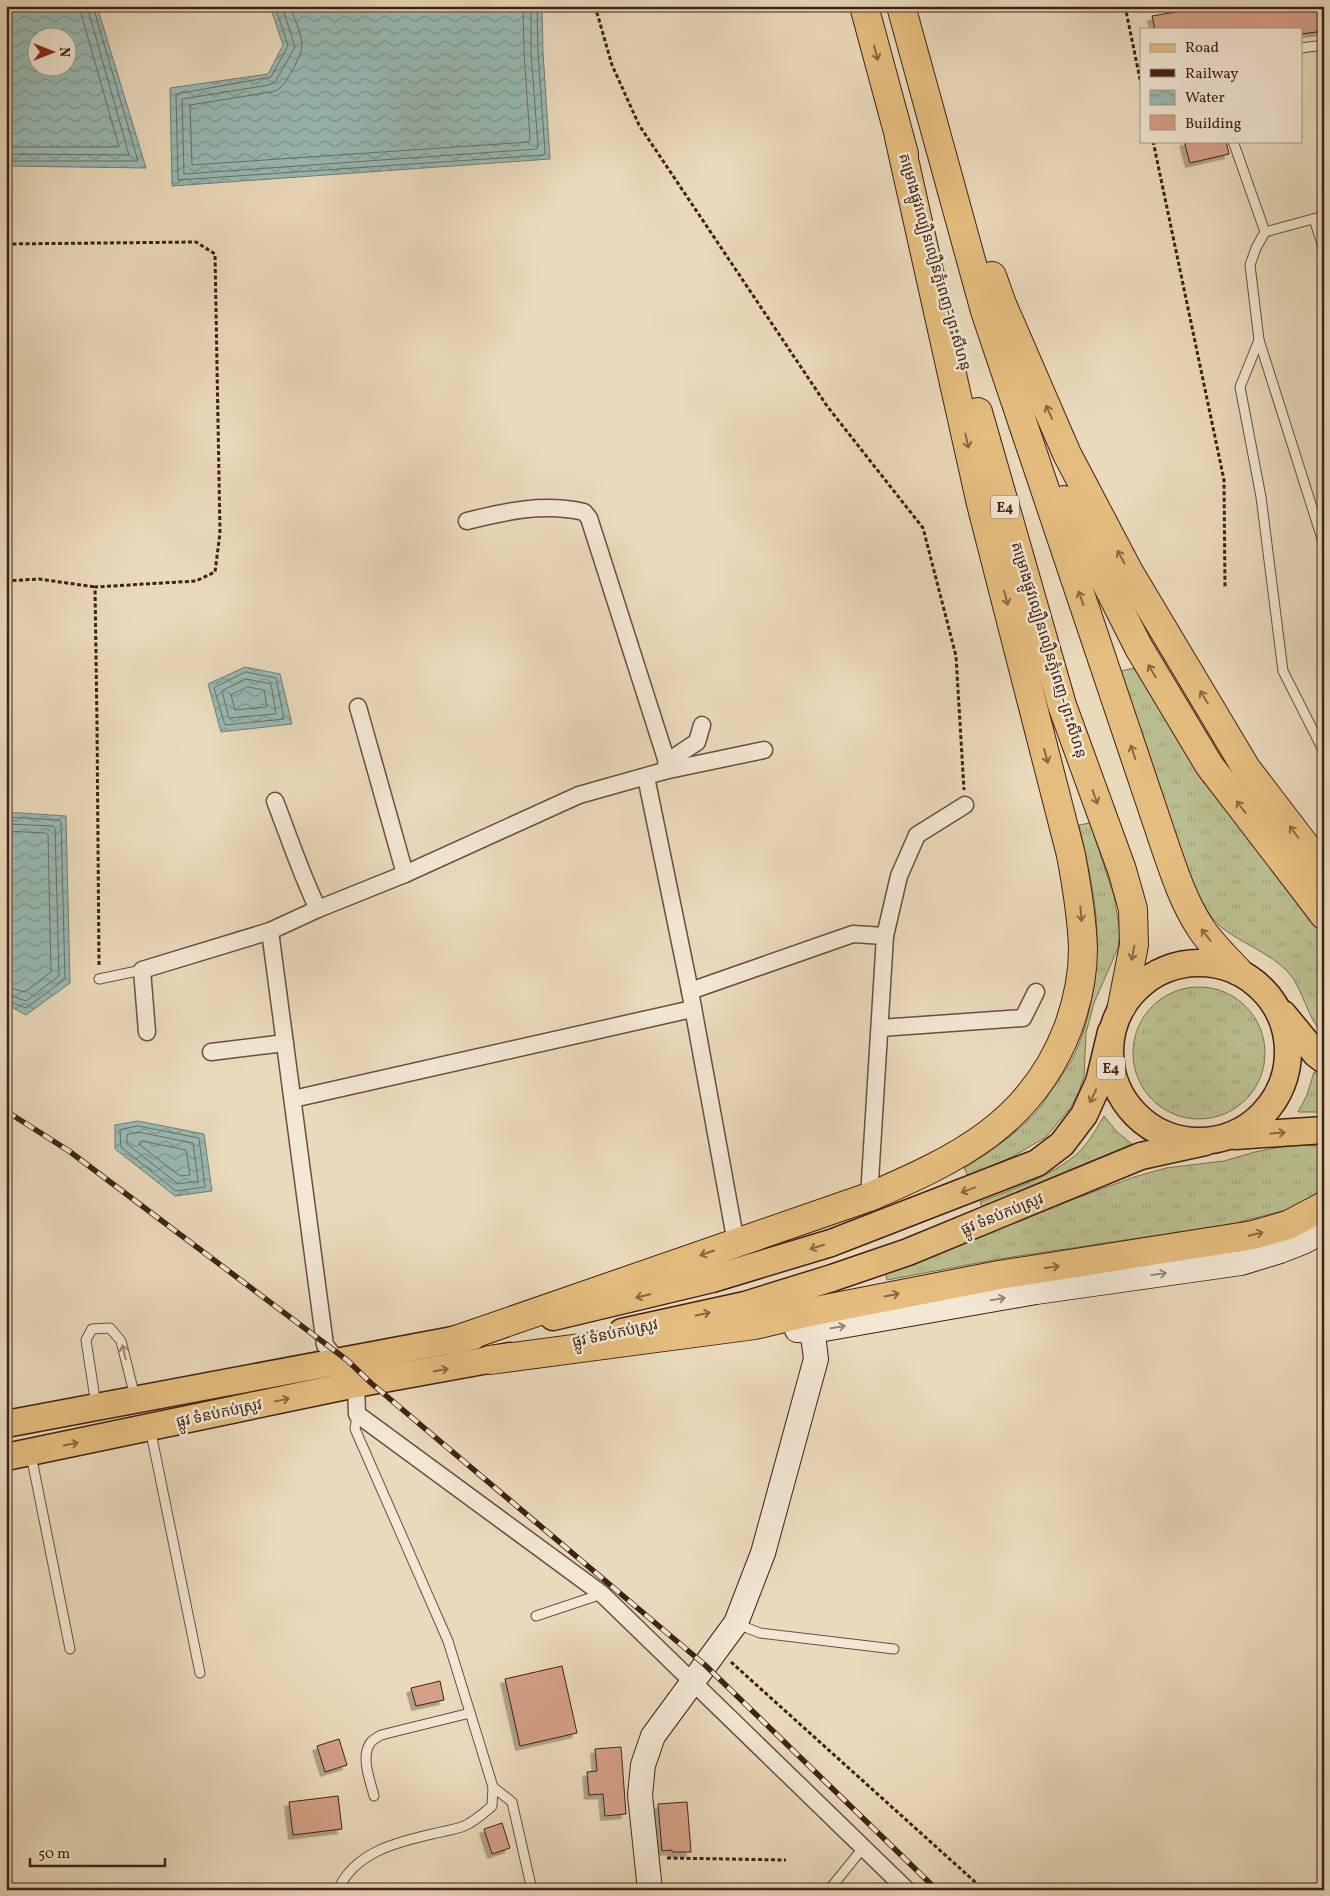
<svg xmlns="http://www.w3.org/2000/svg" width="1330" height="1896" font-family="Vollkorn,'Noto Sans Khmer',serif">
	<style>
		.grass { fill: url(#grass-tufts); stroke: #7d7052 }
		.water { fill: url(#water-waves); stroke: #757d75; fill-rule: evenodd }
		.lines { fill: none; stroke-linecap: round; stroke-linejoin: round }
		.shore { stroke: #6c6e65; stroke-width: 1 }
		.building { fill: #d5a087; stroke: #402115; filter: url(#shadow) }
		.lane-casing { stroke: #6a4f3f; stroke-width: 11 }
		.street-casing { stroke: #6a4f3f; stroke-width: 19 }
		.secondary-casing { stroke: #402115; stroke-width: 26 }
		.primary-casing { stroke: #402115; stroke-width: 29 }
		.highway-casing { stroke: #402115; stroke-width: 30 }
		.path { stroke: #402115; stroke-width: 3; stroke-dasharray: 4 2.5; stroke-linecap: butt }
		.lane { stroke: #f1e7d3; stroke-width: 9 }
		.street { stroke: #f1e7d3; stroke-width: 16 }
		.secondary { stroke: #f1e7d3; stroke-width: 24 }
		.primary { stroke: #e5bd7e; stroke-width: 26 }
		.highway { stroke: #e5bd7e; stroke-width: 28 }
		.rail-casing { stroke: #402115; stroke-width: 5.5 }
		.rail { stroke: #f1e7d3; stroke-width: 4; stroke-dasharray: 11; stroke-linecap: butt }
		.oneway { stroke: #8a6744 }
		.oneway2 { stroke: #988474 }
		.labels { text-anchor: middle; stroke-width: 5; stroke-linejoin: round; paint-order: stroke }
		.shield { fill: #f1e7d3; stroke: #755c4e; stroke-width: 1 }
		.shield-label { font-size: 14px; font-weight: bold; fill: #402115 }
		.street-label { font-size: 15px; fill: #402115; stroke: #f1e7d3 }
	</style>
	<defs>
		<pattern id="grass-tufts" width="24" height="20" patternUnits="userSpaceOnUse" patternTransform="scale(1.25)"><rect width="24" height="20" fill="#babe8f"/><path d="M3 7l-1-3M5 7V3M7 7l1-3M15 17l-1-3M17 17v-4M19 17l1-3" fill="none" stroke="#a1a37a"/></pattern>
		<pattern id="water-waves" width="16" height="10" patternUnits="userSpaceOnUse" patternTransform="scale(1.25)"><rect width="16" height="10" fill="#98bab5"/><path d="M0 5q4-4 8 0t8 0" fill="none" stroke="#7d9792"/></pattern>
		<filter id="shadow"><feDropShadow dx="-4.5" dy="4.5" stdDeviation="0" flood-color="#0004"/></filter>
	</defs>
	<rect width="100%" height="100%" fill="#eadabc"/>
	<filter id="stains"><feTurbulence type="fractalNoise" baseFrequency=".004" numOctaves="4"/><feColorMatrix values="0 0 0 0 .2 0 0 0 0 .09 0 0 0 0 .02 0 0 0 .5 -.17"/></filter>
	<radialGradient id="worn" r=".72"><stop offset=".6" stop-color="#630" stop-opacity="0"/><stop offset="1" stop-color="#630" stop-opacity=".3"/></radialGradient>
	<g class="grass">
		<path d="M1134 668 1200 770 1324 901V1035C1308 1021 1304 990 1288 972 1269 952 1242 944 1221 927 1206 914 1197 893 1188 875L1121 671Z"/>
		<path d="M1090 823 1114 896 1120 932 1118 948 1094 1003 1086 1033 1084 1077 1079 1091 1071 1107 1046 1137 1012 1157 968 1176 964 1168C991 1152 1017 1133 1038 1110 1044 1103 1048 1095 1053 1088 1059 1079 1065 1071 1070 1063 1091 1025 1097 976 1097 934 1096 897 1087 861 1079 825Z"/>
		<circle cx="1199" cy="1053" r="66"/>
		<path d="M1314 1072 1324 1079V1112H1298L1307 1095Z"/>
		<path d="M1104 1116 1117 1132 1132 1144 982 1207 980 1202C1013 1189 1050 1177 1077 1154 1088 1144 1096 1129 1104 1116Z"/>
		<path d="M1290 1145 1324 1146V1200L1232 1224 999 1259 887 1280 885 1269 1134 1177 1166 1168 1224 1161 1255 1152Z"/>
	</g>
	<g class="water">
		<path d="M6 6H97L146 168 6 166ZM38 38H68V68H38Z"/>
		<path d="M264 6H542L543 52 550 159 172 186 170 88 268 74 283 45 271 9Z"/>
		<path d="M245 667 280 674 292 724 221 732 208 684Z"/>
		<path d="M6 812 66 816 70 983 26 1015 6 1004Z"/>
		<path d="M138 1121 204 1134 212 1191 175 1196 115 1149V1125Z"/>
	</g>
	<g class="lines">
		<g class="shore">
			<path d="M275 6 288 46 271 77 176 94 178 180 544 155 545 152 538 52 537 6"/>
			<path d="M282 6 295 47 275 82 269 85 182 99 184 174 537 149 538 146 531 52V6"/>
			<path d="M290 6C294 18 301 32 302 44 303 53 288 80 281 87 278 90 275 91 271 92L190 105 192 165 529 142 530 139 524 53 523 6"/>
			<path d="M6 147H119L79 6"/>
			<path d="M6 154 129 155 87 6"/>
			<path d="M6 161H138L93 6"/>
			<path d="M246 672 276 678 284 719 225 725 214 688Z"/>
			<path d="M247 679 271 684 276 714 229 718 222 691Z"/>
			<path d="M248 687 264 690 267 707 235 710 231 695Z"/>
			<path d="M6 817 59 820 61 822 65 979 26 1008 6 1000"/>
			<path d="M6 824 53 826 55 828 59 976 26 1001 6 994"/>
			<path d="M6 831 46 833 48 835 51 972 25 992 6 987"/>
			<path d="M138 1126 199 1138 205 1187 176 1191 121 1147 120 1130Z"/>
			<path d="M138 1132 193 1143 198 1181 178 1184 127 1144V1135Z"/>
			<path d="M142 1141 186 1150 190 1175 180 1176 140 1145V1142Z"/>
		</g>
	</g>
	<g class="building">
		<path d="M1211 6H1324V31L1301 34V29H1155L1152 16Z"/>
		<path d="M1184 141H1226L1229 154 1190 163Z"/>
		<path d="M562 1666 577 1733 520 1746 505 1679Z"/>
		<path d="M440 1681 444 1700 416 1706 411 1688Z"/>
		<path d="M339 1739 347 1765 325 1772 317 1746Z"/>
		<path d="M621 1747 626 1814 605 1816 603 1794 589 1795 587 1772 597 1771 595 1749Z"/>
		<path d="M338 1796 342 1829 293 1835 289 1802Z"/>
		<path d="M687 1802 691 1852H672V1850L662 1851 658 1804Z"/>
		<path d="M502 1823 510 1848 492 1854 484 1829Z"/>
	</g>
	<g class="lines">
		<g class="lane-casing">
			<g id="lane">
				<path d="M1301 48 1324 45"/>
				<path d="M1233 141 1265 232"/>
				<path d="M1324 216 1265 232 1256 248 1250 265 1259 340 1324 545"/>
				<path d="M1314 219 1324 250"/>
				<path d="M1259 340 1240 387 1261 497 1283 671 1324 752"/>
				<path d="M99 979 142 970"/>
				<path d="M96 1405 86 1340 92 1329 110 1328 121 1341 135 1397"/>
				<path d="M150 1428 200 1673"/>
				<path d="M31 1455 70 1649"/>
				<path d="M536 1616 602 1594"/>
				<path d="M737 1624 760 1633 894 1649"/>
				<path d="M493 1787 512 1802 532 1890"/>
				<path d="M374 1796C370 1780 360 1756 371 1742 374 1739 378 1737 381 1735L470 1713"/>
				<path d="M338 1890C356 1849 403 1841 441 1832 449 1830 457 1829 464 1826 474 1822 484 1813 492 1806L493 1787 448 1641 355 1429 357 1414"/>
				<path d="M827 1890 833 1885 863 1848"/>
			</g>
		</g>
		<g class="street-casing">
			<g id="street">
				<path d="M467 521C507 511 543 503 584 512L589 518 667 762 664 771"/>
				<path d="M358 707 405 874"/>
				<path d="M667 762 697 742 702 725"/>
				<path d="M646 777 690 991 736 1243"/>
				<path d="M275 801C289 837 301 874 318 909"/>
				<path d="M270 931 325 1345 356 1384 357 1414 602 1594 907 1890"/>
				<path d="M690 991 853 934 885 936"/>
				<path d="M880 1028 1023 1018 1036 992"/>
				<path d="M147 1032 142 970 270 931 318 909 405 874 579 795 664 771 764 750"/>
				<path d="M211 1052 285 1043"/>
				<path d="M293 1099 692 1009"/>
				<path d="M869 1197 885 936 899 876 917 835 965 805"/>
			</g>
		</g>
		<g class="secondary-casing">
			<g id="secondary">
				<path d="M797 1330 813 1331 1036 1292 1241 1263 1280 1251 1303 1242 1324 1231"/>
				<path d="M650 1890 640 1795 643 1765 653 1736 736 1623 763 1553 816 1359 810 1312"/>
			</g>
		</g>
		<g class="primary-casing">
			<g id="primary">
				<circle cx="1199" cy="1052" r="89"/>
				<path d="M1283 1014 1316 1054 1324 1060"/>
				<path d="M1235 1136 1324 1130"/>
				<path d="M553 1317 712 1279 831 1243 1037 1163 1062 1144 1084 1115 1099 1082 1111 1032"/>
				<path d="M622 1332 745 1305 832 1278 908 1252 1141 1156 1205 1142"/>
				<path d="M6 1424 474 1336"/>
				<path d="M6 1457 356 1384 510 1356"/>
			</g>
		</g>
		<g class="highway-casing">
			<g id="highway">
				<path d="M864 6 904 154"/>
				<path d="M901 6 985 311 1167 852C1176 878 1185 904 1200 927 1210 943 1225 957 1238 971"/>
				<path d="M992 276 1002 304 1067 454 1129 572 1246 768 1324 870"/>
				<path d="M978 412 1062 705 1122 870 1133 909 1134 945 1122 1006"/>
				<path d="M1064 500 1139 648 1209 765 1324 915"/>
				<path d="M453 1341 869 1197C958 1159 1032 1123 1068 1028 1077 1003 1083 976 1083 949 1082 917 1077 887 1071 855L981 504 899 137"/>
				<path d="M490 1360 755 1325 810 1312 999 1275 1253 1235 1288 1225 1324 1206"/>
			</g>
		</g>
		<g class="path">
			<path d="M595 6 612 65 639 125 827 406 923 528 956 656 964 790"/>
			<path d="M1125 6 1141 84"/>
			<path d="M1153 141 1224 480 1225 587"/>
			<path d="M6 244 196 242 215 254 220 533 215 572 196 581 95 587 97 724 99 966"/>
			<path d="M6 581 39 579 95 587"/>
			<path d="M731 1662 984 1890"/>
			<path d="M667 1858 786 1860"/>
		</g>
		<use href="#lane" class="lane"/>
		<use href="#street" class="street"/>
		<use href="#secondary" class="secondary"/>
		<use href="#primary" class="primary"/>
		<use href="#highway" class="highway"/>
		<g class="rail-casing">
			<path id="rail" d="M6 1111 69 1151 347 1360 371 1383 705 1665 937 1890"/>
		</g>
		<use href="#rail" class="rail"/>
	</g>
	<defs><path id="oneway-shaft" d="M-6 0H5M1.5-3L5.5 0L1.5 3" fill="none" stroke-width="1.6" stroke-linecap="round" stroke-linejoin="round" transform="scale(1.25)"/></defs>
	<g class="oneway">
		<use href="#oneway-shaft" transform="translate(876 53) rotate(75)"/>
		<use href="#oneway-shaft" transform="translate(1049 412) rotate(-114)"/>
		<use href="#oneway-shaft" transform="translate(967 441) rotate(77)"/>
		<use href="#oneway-shaft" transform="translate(1121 557) rotate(-118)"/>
		<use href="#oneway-shaft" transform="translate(1006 598) rotate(75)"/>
		<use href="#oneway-shaft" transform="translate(1081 598) rotate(-109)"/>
		<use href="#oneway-shaft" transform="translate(1152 671) rotate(-121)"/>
		<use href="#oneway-shaft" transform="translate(1204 697) rotate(-121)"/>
		<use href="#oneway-shaft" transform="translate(1133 752) rotate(-109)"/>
		<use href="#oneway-shaft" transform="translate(1046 756) rotate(75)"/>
		<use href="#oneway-shaft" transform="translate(1095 797) rotate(70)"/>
		<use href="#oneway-shaft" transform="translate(1241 807) rotate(-127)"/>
		<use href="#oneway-shaft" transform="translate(1294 832) rotate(-127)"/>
		<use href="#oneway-shaft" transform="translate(1081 914) rotate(85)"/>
		<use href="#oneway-shaft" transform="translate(1206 935) rotate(-128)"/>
		<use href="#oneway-shaft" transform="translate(1133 953) rotate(101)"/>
		<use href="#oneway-shaft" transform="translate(1093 1096) rotate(115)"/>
		<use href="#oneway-shaft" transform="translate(1278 1133) rotate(-4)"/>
		<use href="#oneway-shaft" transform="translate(968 1190) rotate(159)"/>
		<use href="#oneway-shaft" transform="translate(1256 1234) rotate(-14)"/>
		<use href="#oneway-shaft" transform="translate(817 1247) rotate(163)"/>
		<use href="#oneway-shaft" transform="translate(707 1253) rotate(161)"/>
		<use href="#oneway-shaft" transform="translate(1052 1267) rotate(-8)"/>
		<use href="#oneway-shaft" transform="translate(892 1295) rotate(-11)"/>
		<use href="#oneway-shaft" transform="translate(643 1296) rotate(167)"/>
		<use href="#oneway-shaft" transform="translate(703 1314) rotate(-12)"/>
		<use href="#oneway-shaft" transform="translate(441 1370) rotate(-10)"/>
		<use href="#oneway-shaft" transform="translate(282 1400) rotate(-12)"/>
		<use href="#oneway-shaft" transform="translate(71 1444) rotate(-12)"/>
	</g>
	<g class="oneway2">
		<use href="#oneway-shaft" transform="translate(1159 1274) rotate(-8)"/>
		<use href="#oneway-shaft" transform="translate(998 1299) rotate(-10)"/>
		<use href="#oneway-shaft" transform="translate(838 1327) rotate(-10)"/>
		<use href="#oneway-shaft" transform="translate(124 1352) rotate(-104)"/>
	</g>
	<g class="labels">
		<g class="shield">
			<rect x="991" y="495.5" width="28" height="23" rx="4"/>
			<rect x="1097" y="1056.5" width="28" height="23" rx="4"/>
		</g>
		<g class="shield-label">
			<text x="1005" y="512">E4</text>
			<text x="1111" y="1073">E4</text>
		</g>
		<g class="street-label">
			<text transform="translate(935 262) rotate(74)" y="5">គម្រោងផ្លូវល្បឿនលឿនភ្នំពេញ-ព្រះសីហនុ</text>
			<text transform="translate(1049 650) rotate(73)" y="5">គម្រោងផ្លូវល្បឿនលឿនភ្នំពេញ-ព្រះសីហនុ</text>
			<text transform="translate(1002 1214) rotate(-22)" y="5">ផ្លូវ ទំនប់កប់ស្រូវ</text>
			<text transform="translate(615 1333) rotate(-12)" y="5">ផ្លូវ ទំនប់កប់ស្រូវ</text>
			<text transform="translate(219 1413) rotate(-12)" y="5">ផ្លូវ ទំនប់កប់ស្រូវ</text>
		</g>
	</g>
	<rect width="1330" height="1896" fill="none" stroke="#eadabc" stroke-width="25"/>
	<rect x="8" y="8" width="1315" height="1881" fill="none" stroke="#402115" stroke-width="2.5"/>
	<rect x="12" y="12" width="1305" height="1871" fill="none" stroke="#402115"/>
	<rect x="1140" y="28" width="162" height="115" fill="#f1e7d3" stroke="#aa9887"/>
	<rect x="1150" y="44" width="25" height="8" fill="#e5bd7e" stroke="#aa9887"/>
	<text x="1185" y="52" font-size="15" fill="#402115">Road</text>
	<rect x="1150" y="69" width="25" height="8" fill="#402115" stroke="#aa9887"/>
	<text x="1185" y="78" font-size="15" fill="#402115">Railway</text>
	<rect x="1150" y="90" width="25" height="15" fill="url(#water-waves)" stroke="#aa9887"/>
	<text x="1185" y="102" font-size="15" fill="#402115">Water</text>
	<rect x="1150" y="115" width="25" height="15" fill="#d5a087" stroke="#aa9887"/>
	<text x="1185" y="128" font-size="15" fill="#402115">Building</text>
	<g transform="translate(52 52) rotate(90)"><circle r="24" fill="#f1e7d3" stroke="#aa9887"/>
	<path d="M0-4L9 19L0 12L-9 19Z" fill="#8f2418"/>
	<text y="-8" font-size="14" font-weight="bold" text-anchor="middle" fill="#402115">N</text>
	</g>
	<path d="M30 1858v8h135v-8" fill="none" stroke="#402115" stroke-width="2.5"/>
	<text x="38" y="1858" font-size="15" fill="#402115" stroke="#f1e7d3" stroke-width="4" paint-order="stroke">50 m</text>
	<rect width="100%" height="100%" filter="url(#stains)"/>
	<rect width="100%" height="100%" fill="url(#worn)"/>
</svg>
